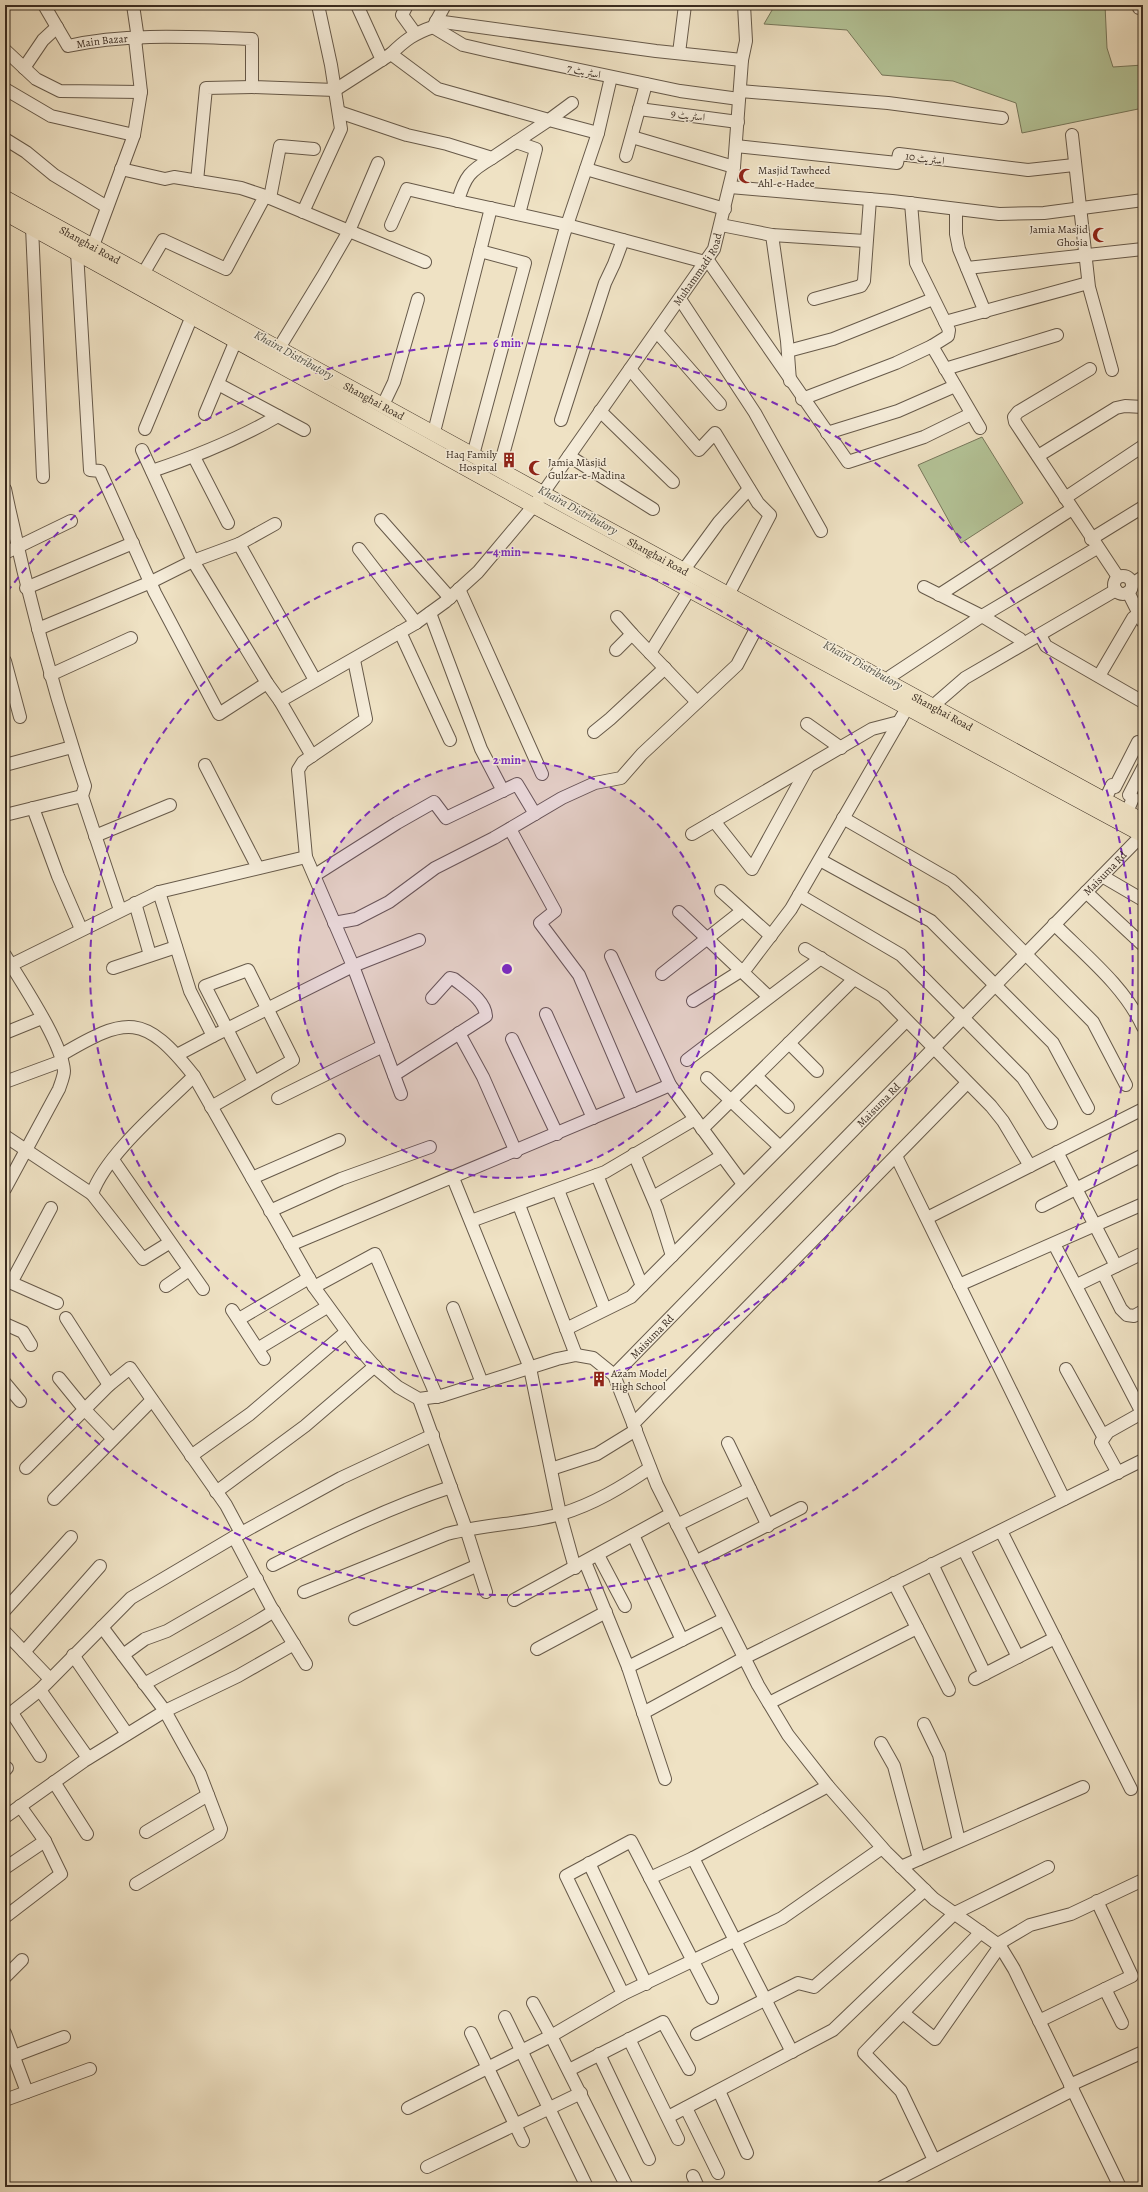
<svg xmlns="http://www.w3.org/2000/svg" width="1148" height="2192" font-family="Alegreya,Amiri,serif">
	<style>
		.green { fill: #b4c498; stroke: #77785c }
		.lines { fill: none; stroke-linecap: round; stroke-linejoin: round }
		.minor-casing { stroke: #675a4a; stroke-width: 14 }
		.major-casing { stroke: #3a2c21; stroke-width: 16 }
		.minor { stroke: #f5ecd9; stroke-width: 12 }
		.major { stroke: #efe2c4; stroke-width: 15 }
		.ring { fill: none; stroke: #7b2cbf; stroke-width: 2; stroke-dasharray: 7 5 }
		.labels { text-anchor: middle; stroke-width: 3; stroke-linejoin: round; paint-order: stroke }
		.street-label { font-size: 11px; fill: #3a2c21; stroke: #f5ecd9 }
		.poi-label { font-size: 11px; fill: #3a2c21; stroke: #f5ecd9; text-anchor: start }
		.water-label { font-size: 12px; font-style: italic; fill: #525045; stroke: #f5ecd9 }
		.centre { fill: #7b2cbf; stroke: #f5ecd9; stroke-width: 2 }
		.ring-label { font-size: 12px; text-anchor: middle; font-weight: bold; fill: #7b2cbf; stroke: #f5ecd9; stroke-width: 3; stroke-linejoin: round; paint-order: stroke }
	</style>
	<rect width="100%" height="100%" fill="#efe2c4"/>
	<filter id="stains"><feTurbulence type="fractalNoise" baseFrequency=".005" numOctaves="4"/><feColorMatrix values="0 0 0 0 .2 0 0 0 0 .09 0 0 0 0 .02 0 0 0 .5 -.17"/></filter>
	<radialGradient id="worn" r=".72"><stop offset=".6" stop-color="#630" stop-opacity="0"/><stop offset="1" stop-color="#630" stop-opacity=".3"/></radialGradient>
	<g class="green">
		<path d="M775 5H1105L1107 48 1113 67 1143 65V108L1022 133 1016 103 953 81 882 75 847 30 764 24Z"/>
		<path d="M982 437 1023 503 961 543 918 465Z"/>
	</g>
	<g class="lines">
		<g class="minor-casing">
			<g id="minor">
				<path id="s1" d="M44 5 68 46C127 33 191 37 252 39V87L335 90 391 54 438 89 549 120 572 103"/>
				<path d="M133 5 138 39"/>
				<path d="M357 5 382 60"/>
				<path d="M407 5 402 15 415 33"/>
				<path d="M1139 5V8"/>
				<path d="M436 21 656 51 742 60"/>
				<path d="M433 27 463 45 489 51 680 91 739 99"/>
				<path d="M5 50 36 79 60 91 141 92"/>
				<path d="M679 53 685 5"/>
				<path d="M391 54C405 40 415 33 433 27L445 5"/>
				<path d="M24 68 43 40 57 27"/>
				<path d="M5 89 51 116 134 135"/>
				<path d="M740 91 888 103 1002 118"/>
				<path d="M639 109 738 122"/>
				<path d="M339 112 407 135 447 144 492 158 549 120 598 133"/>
				<path d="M1072 135 1089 287 1112 370"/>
				<path d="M632 137 734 167"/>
				<path d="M5 139 26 152 54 175 107 207"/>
				<path d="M516 142 536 149 519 214"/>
				<path d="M736 146 897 163 899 154 1028 170 1074 165"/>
				<path d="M626 156 646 84"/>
				<path d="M492 158C470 171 465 176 458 201L567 225 705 262"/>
				<path d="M378 163 349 231 425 262"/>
				<path d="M121 169 165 179 174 177 241 188 265 196 226 269 163 240 143 274"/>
				<path d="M586 169 725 209"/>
				<path d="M197 181 206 88 252 87"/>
				<path d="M730 187 892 201 999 214 1044 213 1143 200"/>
				<path d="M265 196 349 231 323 276 279 348"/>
				<path d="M270 198 280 146 314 149"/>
				<path d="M911 203 916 263 949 330 948 336 932 346 980 428"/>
				<path d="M956 209V234L959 249 985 312"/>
				<path d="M303 212 341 129 331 65 318 5"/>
				<path d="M391 225 407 189 458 201"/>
				<path d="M721 225 772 235 865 241"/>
				<path d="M32 227 43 477"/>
				<path d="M772 235 787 341 790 381"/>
				<path d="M93 246 134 135 141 92 135 39"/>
				<path d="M77 252 90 470 100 471 155 593 219 714 267 683"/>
				<path d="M707 259 848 462 924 437 971 414"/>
				<path d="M967 268 1143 249"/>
				<path d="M680 299 755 413 821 531"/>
				<path d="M814 299 861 286 864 281 870 199"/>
				<path d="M945 322 1088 283"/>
				<path d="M657 332 720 404"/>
				<path d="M788 351 833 339 933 299"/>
				<path d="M630 369 699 450 715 433 758 503 770 515 728 595"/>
				<path d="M945 369 1057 335"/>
				<path d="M1090 369 1018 412 1014 417 1015 422 1118 577"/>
				<path d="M218 384 304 430"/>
				<path d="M802 399 896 363 932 346"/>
				<path d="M383 405 394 382 418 299"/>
				<path d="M600 411 673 482"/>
				<path d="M205 414 236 340"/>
				<path d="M561 420 605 283 614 264 623 240"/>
				<path d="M145 429 192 316"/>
				<path d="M434 432 491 208"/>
				<path d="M827 433 898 411 955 386"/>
				<path d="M142 450 193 561 267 683 280 701 312 756"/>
				<path d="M473 455 525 263 480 251"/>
				<path d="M569 456 653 509"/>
				<path d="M1038 456 1116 408 1125 406 1143 407"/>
				<path d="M194 457 228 523"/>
				<path d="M499 469 564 234 598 133 611 77"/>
				<path d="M152 471C197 456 237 440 278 416"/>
				<path d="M5 489C26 590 53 689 85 786L82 796 120 910"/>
				<path d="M1065 498 1143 446"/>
				<path d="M381 520 450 598"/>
				<path d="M275 524 239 544 315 680"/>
				<path d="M1091 539 1143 507"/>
				<path d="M359 549 416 623"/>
				<path d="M5 553 71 521"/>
				<path d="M683 571 719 522 749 489"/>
				<circle cx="1123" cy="585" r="9"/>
				<path d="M1132 584 1143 577"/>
				<path d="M924 587 982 616 1020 639 1023 643"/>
				<path d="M26 588 133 543"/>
				<path d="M459 589 542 774"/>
				<path d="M1128 592 1143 622"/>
				<path d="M939 595 1072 509"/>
				<path d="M430 613 481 749 503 791"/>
				<path d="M617 617 632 634"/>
				<path d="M38 629 151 582 193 561 239 544"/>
				<path d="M400 632 450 740"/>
				<path d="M1040 635 1046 646 1143 702"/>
				<path d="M616 650 632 634 697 702"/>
				<path d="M650 653 689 590"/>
				<path d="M354 660 366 719 303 762 298 770 306 857 353 966 401 1094"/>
				<path d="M5 661 20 717"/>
				<path d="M50 675 131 638"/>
				<path d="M1099 676 1133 618 1138 614"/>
				<path d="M888 681 891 676 982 616 1097 548"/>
				<path id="s2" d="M280 701 416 623 445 602 478 572 536 503 705 262 714 249 734 167 742 60 746 41 744 5"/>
				<path d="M927 711 965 678 1116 590"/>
				<path d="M807 724 841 748"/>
				<path d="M594 732 610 719 665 668"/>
				<path d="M5 765 72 747"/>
				<path d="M205 765 258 868"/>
				<path d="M1105 800 1112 785 1115 787 1138 742 1143 745"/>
				<path d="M33 808 58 876 81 929"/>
				<path d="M1127 812 1133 798 1129 795 1143 768"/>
				<path d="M5 815 82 796"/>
				<path d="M843 818 952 881 972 900 1093 1022 1126 1085"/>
				<path d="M714 821 752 869 808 767"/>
				<path d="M510 829 555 911 540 923 579 975 633 1101 670 1085"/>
				<path d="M692 834 872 729 899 722"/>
				<path d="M95 836 170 805"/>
				<path d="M820 860 931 921 1053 1043 1088 1108"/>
				<path d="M315 875 397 823 434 802 446 818 517 784 535 814"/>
				<path d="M1102 876 1143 900"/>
				<path d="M721 891 771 936"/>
				<path d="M159 892 190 991 213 1036 177 1055"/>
				<path d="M1086 892 1143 945"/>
				<path d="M799 895 901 955 1023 1078 1051 1123"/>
				<path d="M135 903 150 955"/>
				<path d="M679 912 769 997"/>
				<path d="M334 923 356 919 389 902 435 868 494 838 562 798 595 783 621 778 642 754 737 665 757 627"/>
				<path d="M1054 924C1086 956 1124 986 1143 1027"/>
				<path d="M805 949 883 996 991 1106 1003 1121 1030 1166"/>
				<path d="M5 955C21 982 62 1042 64 1071 64 1076 61 1083 59 1089L5 1189"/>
				<path d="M611 956 670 1085 743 1184"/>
				<path d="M11 965 159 892 306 857"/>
				<path d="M113 968 176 947"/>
				<path d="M662 974 742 911"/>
				<path d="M693 1001 747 967 791 909 907 708"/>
				<path d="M546 1014 593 1118"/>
				<path d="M5 1033 42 1018"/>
				<path d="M459 1033 483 1077 516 1152"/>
				<path d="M213 1036 353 966 419 940"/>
				<path d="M512 1039 557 1134"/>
				<path d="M789 1043 817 1071"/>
				<path d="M61 1055C127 1016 144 1013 194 1076L314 1287 357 1346 378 1370 398 1387 419 1399 441 1396 557 1359 576 1355 593 1358 614 1375 657 1485 758 1685 788 1735 828 1786 886 1852 934 1899 1000 1946 1014 1969 1120 2187"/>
				<path d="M687 1060 821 958"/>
				<path d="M394 1075 486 1016C485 1000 466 989 454 979L450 978 432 998"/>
				<path d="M756 1076 788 1107"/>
				<path d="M707 1078 780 1147"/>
				<path d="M5 1082 62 1061"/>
				<path d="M278 1098 383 1046"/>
				<path d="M211 1107 293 1060 248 970 205 986 254 1082"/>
				<path d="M702 1129 854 979"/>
				<path d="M5 1136 92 1194"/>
				<path d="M1057 1152 1116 1266"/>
				<path d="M634 1154 657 1208 672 1256"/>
				<path d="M896 1156 1064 1499"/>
				<path d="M113 1160 203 1289"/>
				<path d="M597 1175 642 1286"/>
				<path d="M252 1178 339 1140"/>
				<path d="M453 1178 530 1368 560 1514 575 1568"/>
				<path d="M558 1190 605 1309"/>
				<path d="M653 1197 722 1156"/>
				<path d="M519 1205 576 1355"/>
				<path d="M1042 1206 1143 1155"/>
				<path d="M270 1211 341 1179 430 1147"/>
				<path d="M927 1218 1143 1109"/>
				<path d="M471 1221 605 1172 695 1119"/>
				<path d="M169 1243 143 1259 92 1194C106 1154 163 1107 194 1076"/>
				<path d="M1054 1244 1140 1409V1414L1108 1432 1101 1442 1118 1473"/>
				<path d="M290 1245 633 1101"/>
				<path d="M1103 1273 1121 1309 1127 1315 1134 1316 1143 1311"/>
				<path d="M5 1280 57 1303"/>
				<path d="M11 1283 51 1208"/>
				<path d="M959 1285 1143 1204"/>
				<path d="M1077 1285 1143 1253"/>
				<path d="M166 1286 189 1270"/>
				<path d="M314 1287 375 1254 437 1397"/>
				<path d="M453 1308 482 1383"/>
				<path d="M232 1310 264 1359"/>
				<path d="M66 1318 109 1385"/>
				<path d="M239 1319 309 1278"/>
				<path d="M5 1324 23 1332 31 1345"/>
				<path d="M566 1329 631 1297 906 1021"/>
				<path d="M259 1348 327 1307"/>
				<path d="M1066 1369 1103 1436"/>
				<path id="s3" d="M614 1375 1142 835"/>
				<path d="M59 1378 85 1410 113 1439"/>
				<path d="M5 1383 20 1401"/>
				<path d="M419 1399 466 1529 486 1592"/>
				<path d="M633 1424 967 1083"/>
				<path d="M728 1443 768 1526"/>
				<path d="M191 1456 250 1414 346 1332"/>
				<path d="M26 1468 109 1385 130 1368 226 1505 241 1533"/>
				<path d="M551 1469 597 1454 636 1430"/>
				<path d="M216 1492 305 1426 375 1366"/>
				<path d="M54 1499 152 1400"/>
				<path d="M677 1525 750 1489"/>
				<path d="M1001 1531 1131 1789"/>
				<path d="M633 1535 682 1640"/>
				<path d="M234 1537 271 1607 306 1664"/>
				<path d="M964 1550 1018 1657"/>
				<path d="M598 1555 625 1606"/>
				<path d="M585 1562 628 1667 665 1779"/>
				<path d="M695 1562 801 1508"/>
				<path d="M932 1564 985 1674"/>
				<path d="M273 1565C331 1536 390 1507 451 1487"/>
				<path d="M894 1583 949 1690"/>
				<path d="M304 1592 447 1534C484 1524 524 1524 561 1514 594 1504 622 1487 650 1468"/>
				<path d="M514 1600 671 1514"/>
				<path d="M5 1610 71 1537"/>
				<path d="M355 1619 476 1566"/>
				<path d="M5 1632 50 1679"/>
				<path d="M537 1649 606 1612"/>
				<path d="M24 1652 100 1566"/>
				<path d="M73 1655 127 1734"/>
				<path d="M123 1655 145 1639 167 1631 257 1579"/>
				<path d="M628 1667 724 1619"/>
				<path d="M975 1679 1055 1638"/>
				<path d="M144 1684C188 1660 232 1638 274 1611"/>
				<path d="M769 1703 917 1628"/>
				<path d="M12 1713 40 1756"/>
				<path d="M643 1713 744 1658 1143 1460"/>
				<path d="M6 1717 40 1690"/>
				<path d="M924 1724 939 1755 959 1841"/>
				<path d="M881 1743 894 1766 919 1859"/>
				<path d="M88 1758 40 1690 131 1598 234 1537 341 1478 433 1435"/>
				<path d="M5 1770 7 1768"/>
				<path d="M54 1782 87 1834"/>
				<path d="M5 1817 84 1761 165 1711 102 1627"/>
				<path d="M146 1832 208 1795"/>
				<path d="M693 1858 792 2052"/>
				<path d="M589 1863 646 1984"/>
				<path d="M901 1867 1083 1787"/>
				<path d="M5 1868 45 1841"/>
				<path d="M650 1878 693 1858 828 1786"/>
				<path d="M136 1884 219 1834 221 1829 200 1774 165 1711 238 1676 294 1644"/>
				<path d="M1097 1901 1132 1976 1105 1989 1122 2023"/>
				<path d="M5 1917 61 1874 45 1841 20 1806"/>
				<path d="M998 1944 1030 1925 1071 1914 1143 1880"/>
				<path d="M5 1977 22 1960"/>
				<path d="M623 1994 782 1918 882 1848"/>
				<path d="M533 2003 551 2036 623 1994 566 1876 631 1841 712 1998"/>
				<path d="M903 2013 935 2039 1000 1946"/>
				<path d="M505 2017 587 2187"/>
				<path d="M1039 2021 1105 1989"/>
				<path d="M5 2033 27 2092"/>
				<path d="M471 2033 523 2141"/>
				<path d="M697 2034 798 1983 814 1987 925 1890"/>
				<path d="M629 2039 678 2139"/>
				<path d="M599 2054 649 2159"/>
				<path d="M14 2056 64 2037"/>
				<path d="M569 2070 663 2022 689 2069"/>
				<path d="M1070 2085 1143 2052"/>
				<path d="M719 2091 747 2153"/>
				<path d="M5 2100 90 2069"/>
				<path d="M408 2108 551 2036 627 2187"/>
				<path d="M686 2108 718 2173"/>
				<path d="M668 2117 833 2030 955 1913 1048 1867"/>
				<path d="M934 2160 901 2091 864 2053 981 1932"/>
				<path d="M427 2167 581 2093"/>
				<path d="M693 2176 698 2187"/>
				<path d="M882 2187 1073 2090"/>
			</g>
		</g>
		<g class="major-casing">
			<g id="major">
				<path id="s4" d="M5 198 542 493 1143 821"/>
				<path d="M5 213 534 506 1143 835"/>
			</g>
		</g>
		<use href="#minor" class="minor"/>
		<use href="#major" class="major"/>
	</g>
	<circle cx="507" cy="969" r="209" fill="#7b2cbf" fill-opacity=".12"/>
	<g class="ring">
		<circle cx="507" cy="969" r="209"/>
		<circle cx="507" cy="969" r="417"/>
		<path d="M7 592A626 626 0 1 1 7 1346"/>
	</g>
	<defs>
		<g id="mosque-bare" transform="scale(1.2)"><path d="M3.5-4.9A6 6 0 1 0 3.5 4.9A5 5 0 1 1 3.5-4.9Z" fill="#8f2418" stroke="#f5ecd9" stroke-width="2.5" paint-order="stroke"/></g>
		<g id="building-bare" transform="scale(1.2)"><path d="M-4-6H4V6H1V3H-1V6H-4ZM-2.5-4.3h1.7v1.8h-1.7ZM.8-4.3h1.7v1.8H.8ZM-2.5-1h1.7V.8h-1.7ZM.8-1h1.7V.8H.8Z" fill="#8f2418" stroke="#f5ecd9" stroke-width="2.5" paint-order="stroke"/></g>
	</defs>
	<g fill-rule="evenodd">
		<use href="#mosque-bare" x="746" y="176"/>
		<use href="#mosque-bare" x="1100" y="235"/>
		<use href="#building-bare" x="509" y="460"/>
		<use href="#mosque-bare" x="536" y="468"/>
		<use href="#building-bare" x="599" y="1379"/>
	</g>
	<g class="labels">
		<g class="street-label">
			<text dy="4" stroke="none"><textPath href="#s1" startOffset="82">Main Bazar</textPath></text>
			<text transform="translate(584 71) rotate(12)" y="4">اسٹریٹ 7</text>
			<text transform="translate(688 115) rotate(7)" y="4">اسٹریٹ 9</text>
			<text transform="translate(925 158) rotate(8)" y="4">اسٹریٹ 10</text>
			<text dy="4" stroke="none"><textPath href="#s4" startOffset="97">Shanghai Road</textPath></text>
			<text dy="4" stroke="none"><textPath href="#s2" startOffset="612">Muhammadi Road</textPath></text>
			<text dy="4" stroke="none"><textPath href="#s4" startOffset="421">Shanghai Road</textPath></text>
			<text dy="4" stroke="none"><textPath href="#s4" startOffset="745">Shanghai Road</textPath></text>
			<text dy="4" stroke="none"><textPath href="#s4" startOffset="1069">Shanghai Road</textPath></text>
			<text dy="4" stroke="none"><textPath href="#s3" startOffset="702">Maisuma Rd</textPath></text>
			<text dy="4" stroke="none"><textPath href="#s3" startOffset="378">Maisuma Rd</textPath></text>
			<text dy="4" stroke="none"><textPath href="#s3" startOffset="54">Maisuma Rd</textPath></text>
		</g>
		<g class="poi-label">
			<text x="758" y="174">Masjid Tawheed<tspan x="758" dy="13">Ahl-e-Hadee</tspan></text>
			<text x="1088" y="233" text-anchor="end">Jamia Masjid<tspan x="1088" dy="13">Ghosia</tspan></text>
			<text x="497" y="458" text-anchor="end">Haq Family<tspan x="497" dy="13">Hospital</tspan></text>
			<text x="548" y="466">Jamia Masjid<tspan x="548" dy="13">Gulzar-e-Madina</tspan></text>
			<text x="611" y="1377">Azam Model<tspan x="611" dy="13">High School</tspan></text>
		</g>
		<g class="water-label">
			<text transform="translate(294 355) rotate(29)" y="4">Khaira Distributory</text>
			<text transform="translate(578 510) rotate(29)" y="4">Khaira Distributory</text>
			<text transform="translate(863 665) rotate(29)" y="4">Khaira Distributory</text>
		</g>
	</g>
	<circle cx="507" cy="969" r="6" class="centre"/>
	<g class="ring-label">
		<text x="507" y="347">6 min</text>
		<text x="507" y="556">4 min</text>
		<text x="507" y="764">2 min</text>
	</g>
	<rect width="1148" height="2192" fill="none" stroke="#efe2c4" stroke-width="20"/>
	<rect x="6" y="6" width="1136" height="2180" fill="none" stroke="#3a2c21" stroke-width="2"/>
	<rect x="10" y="10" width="1128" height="2172" fill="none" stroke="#3a2c21"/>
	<rect width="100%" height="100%" filter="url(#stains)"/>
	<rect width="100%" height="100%" fill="url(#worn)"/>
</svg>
